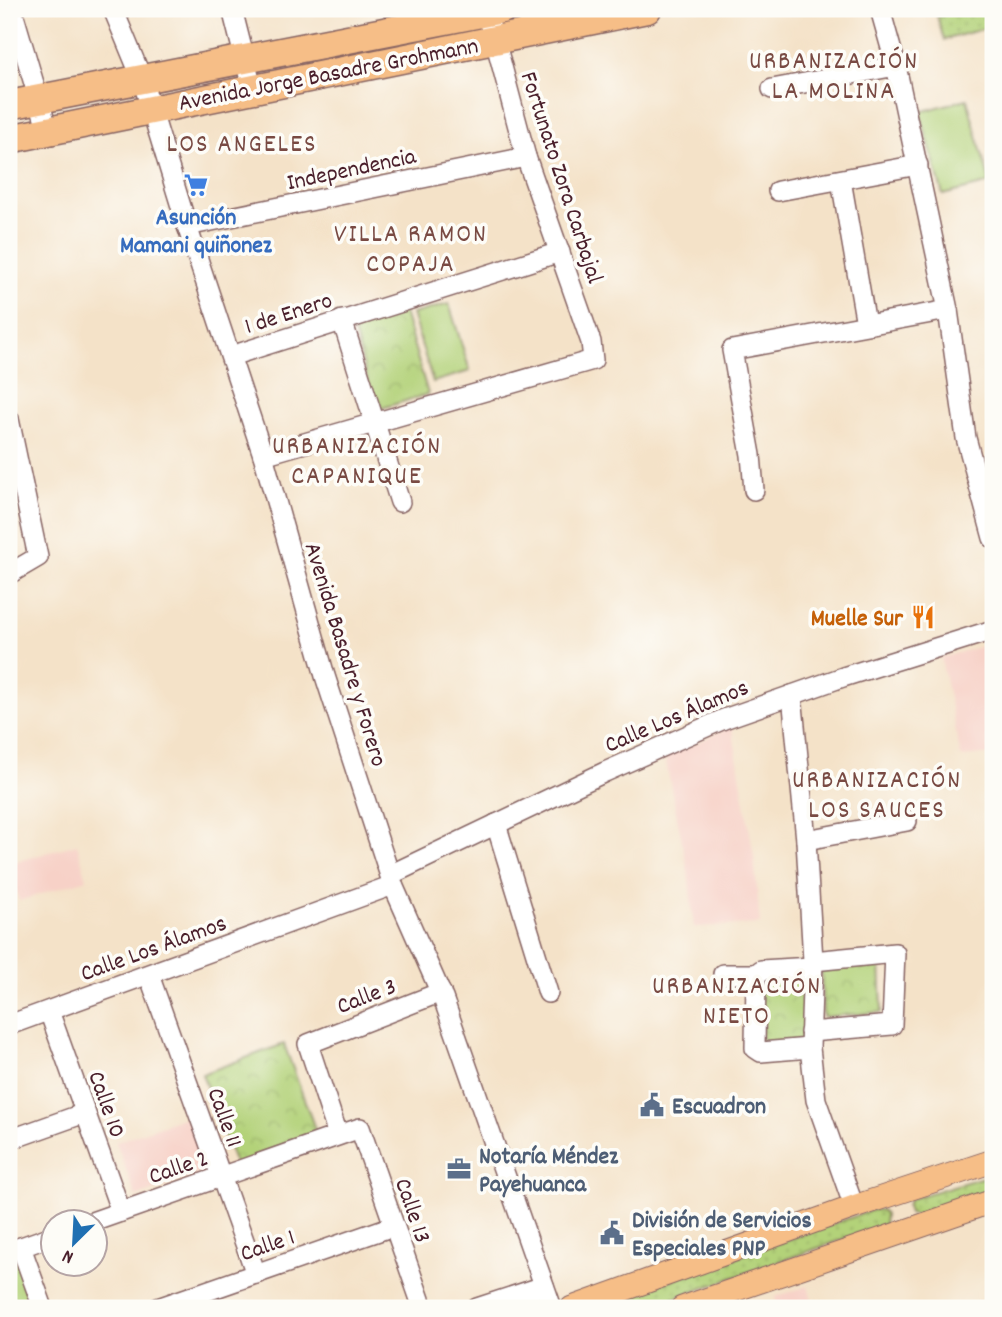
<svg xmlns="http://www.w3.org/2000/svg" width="1002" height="1317" font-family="Dekko,sans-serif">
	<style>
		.built { fill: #f7d1c7 }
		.grass { fill: url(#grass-dots); stroke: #7e7852; stroke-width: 2 }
		.park { fill: url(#park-crowns); stroke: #7e7852; stroke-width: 2 }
		.garden { fill: #b3d279; stroke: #7e7852; stroke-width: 2 }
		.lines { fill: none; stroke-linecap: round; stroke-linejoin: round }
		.minor-casing { stroke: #866362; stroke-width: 22 }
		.major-casing { stroke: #866362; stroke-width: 25 }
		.highway-casing { stroke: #866362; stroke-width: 31 }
		.minor { stroke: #fff; stroke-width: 19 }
		.major { stroke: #f6be87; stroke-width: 23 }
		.highway { stroke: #f6be87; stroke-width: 28 }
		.labels { text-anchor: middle; stroke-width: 7; stroke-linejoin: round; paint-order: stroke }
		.street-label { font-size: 24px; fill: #4a1f2b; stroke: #fdfcf7 }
		.shop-label { font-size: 24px; font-weight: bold; fill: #366cbe; stroke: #fdfcf7 }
		.food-label { font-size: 24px; font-weight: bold; fill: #c56008; stroke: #fdfcf7; text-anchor: end }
		.service-label { font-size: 24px; font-weight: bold; fill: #4e5e75; stroke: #fdfcf7; text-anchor: start }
		.neighbourhood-label { font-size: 26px; letter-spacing: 2px; fill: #794a43; stroke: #fdfcf7 }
	</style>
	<defs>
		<pattern id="grass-dots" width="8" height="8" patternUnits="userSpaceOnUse" patternTransform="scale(1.75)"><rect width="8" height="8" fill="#b3d279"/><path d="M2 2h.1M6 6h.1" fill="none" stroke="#9bb469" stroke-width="1.8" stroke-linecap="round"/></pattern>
		<pattern id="park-crowns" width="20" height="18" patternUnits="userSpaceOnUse" patternTransform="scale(1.75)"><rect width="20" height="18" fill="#b3d279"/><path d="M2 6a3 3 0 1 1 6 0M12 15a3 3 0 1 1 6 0" fill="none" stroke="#9bb469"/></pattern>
	</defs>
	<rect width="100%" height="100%" fill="#fdfcf7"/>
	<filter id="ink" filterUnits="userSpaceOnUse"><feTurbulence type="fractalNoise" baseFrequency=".0143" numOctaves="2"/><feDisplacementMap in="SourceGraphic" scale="14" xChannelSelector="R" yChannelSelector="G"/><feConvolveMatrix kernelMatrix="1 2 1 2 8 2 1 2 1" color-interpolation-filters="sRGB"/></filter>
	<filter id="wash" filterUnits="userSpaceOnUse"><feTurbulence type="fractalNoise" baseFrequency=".00686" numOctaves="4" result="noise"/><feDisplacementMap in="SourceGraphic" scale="28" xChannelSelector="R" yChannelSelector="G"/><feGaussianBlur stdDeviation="1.57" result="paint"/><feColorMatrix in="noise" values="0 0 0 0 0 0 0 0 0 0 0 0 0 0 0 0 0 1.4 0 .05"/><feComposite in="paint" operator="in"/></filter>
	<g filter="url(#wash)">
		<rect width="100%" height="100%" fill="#f4e2c8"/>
		<g class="built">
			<path d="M982 646 993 705V754L961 757 941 658Z"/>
			<path d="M732 726 754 857 760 924 694 927 688 871 665 758Z"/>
			<path d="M77 844 87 879 19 901 9 864Z"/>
			<path d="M202 1111 222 1165 136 1197 116 1142Z"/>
			<path d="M808 1286 814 1308H778L775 1297Z"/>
		</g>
		<g class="grass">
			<path d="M963 9H993V26L944 40 937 16Z"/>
			<path d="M993 1174V1191L917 1215 909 1213 907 1206 910 1199Z"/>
			<path d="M873 1210H881L885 1214 884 1225 646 1308H590Z"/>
		</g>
		<g class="park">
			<path d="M403 309 428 394 376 410 352 325Z"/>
			<path d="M880 962 882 1012 823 1017 821 967Z"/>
			<path d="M805 976 804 1040 762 1045 759 980Z"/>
			<path d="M284 1044 319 1140 237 1170 202 1074Z"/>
			<path d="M19 1252 37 1308H9V1255Z"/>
		</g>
		<g class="garden">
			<path d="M967 99 990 183 943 195 920 112Z"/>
			<path d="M449 304 470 371 433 382 412 314Z"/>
		</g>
	</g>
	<g filter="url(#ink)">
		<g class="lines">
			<g class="minor-casing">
				<g id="minor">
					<path d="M12 9 48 131"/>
					<path d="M113 9 142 79 187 226 263 455 325 676 393 885 443 998 552 1308"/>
					<path d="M232 9 252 88"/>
					<path d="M880 9 896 66 948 310 966 438 993 538"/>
					<path d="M772 89 896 66"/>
					<path d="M841 180 866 324"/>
					<path d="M778 191 918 165"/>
					<path d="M187 226 526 157"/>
					<path d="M342 320 400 502"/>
					<path d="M231 356 560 252"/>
					<path d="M9 419 38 557 9 574"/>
					<path d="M263 455 593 360 591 342 526 157 495 40 484 9"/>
					<path d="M754 490 751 455 732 350 948 310"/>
					<path d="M792 695 806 840 813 961 810 1048 816 1100 854 1207"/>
					<path d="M496 824 548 993"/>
					<path d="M806 840 907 821"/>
					<path d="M390 875 605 772 724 719 843 677 993 630"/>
					<path d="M723 974H756L761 970 812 967"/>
					<path d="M756 974 755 1048 761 1052 810 1048"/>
					<path d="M149 975 256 1274"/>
					<path d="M49 1011 121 1212"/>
					<path d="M9 1025 393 885"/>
					<path d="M810 1032 892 1025 895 953 813 961"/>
					<path d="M338 1135 308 1044 441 992"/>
					<path d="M9 1140 85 1113"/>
					<path d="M92 1222 360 1128 423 1308"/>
					<path d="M21 1247 43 1308"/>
					<path d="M10 1251 52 1236"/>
					<path d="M158 1308 393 1226"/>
					<path d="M477 1308 544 1286"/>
				</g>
			</g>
			<g class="major-casing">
				<g id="major">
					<path d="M572 1308 854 1207 993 1161"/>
					<path d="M682 1308 993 1201"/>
				</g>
			</g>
			<g class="highway-casing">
				<g id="highway">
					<path d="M9 105 502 9"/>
					<path d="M9 139 647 9"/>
				</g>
			</g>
			<use href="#minor" class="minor"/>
			<use href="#major" class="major"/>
			<use href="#highway" class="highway"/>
		</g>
	</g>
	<defs>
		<g id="supermarket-bare" transform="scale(1.89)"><path d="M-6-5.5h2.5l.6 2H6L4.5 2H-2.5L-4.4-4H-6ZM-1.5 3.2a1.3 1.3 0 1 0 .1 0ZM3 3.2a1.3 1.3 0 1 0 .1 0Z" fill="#3f7fe0" stroke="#fdfcf7" stroke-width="2.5" paint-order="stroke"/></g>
		<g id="restaurant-bare" transform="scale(1.89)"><path d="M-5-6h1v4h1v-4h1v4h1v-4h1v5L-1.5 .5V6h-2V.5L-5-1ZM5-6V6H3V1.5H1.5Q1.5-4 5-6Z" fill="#e8710a" stroke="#fdfcf7" stroke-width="2.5" paint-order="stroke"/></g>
		<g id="civic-bare" transform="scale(1.89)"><path d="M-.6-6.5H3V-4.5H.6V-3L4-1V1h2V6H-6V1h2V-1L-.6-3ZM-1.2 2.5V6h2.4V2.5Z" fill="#5c6f8a" stroke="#fdfcf7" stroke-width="2.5" paint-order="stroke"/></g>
		<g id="office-bare" transform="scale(1.89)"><path d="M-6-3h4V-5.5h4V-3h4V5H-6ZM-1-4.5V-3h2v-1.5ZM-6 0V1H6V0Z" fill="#5c6f8a" stroke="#fdfcf7" stroke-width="2.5" paint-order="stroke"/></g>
	</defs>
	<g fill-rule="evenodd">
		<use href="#supermarket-bare" x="196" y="185"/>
		<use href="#restaurant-bare" x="923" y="617"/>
		<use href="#civic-bare" x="652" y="1105"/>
		<use href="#office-bare" x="459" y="1169"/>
		<use href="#civic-bare" x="612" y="1233"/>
	</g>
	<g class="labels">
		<g class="street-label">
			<text transform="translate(328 73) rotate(-11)" y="8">Avenida Jorge Basadre Grohmann</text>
			<text transform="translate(351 168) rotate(-12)" y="8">Independencia</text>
			<text transform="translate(563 177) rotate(72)" y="8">Fortunato Zora Carbajal</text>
			<text transform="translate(288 312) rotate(-18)" y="8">1 de Enero</text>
			<text transform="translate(347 654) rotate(73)" y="8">Avenida Basadre y Forero</text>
			<text transform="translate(676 715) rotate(-23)" y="8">Calle Los Álamos</text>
			<text transform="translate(153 947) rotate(-20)" y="8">Calle Los Álamos</text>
			<text transform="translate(366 995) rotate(-21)" y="8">Calle 3</text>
			<text transform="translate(108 1104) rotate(70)" y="8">Calle 10</text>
			<text transform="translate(226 1117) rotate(70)" y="8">Calle 11</text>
			<text transform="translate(178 1166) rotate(-19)" y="8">Calle 2</text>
			<text transform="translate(414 1210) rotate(71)" y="8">Calle 13</text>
			<text transform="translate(267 1244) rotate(-19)" y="8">Calle 1</text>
		</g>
		<g class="shop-label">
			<text x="196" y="224">Asunción<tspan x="196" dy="28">Mamani quiñonez</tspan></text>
		</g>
		<g class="food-label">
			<text x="903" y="625">Muelle Sur</text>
		</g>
		<g class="service-label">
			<text x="672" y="1113">Escuadron</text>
			<text x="479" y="1163">Notaría Méndez<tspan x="479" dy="28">Payehuanca</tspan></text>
			<text x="632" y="1227">División de Servicios<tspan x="632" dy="28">Especiales PNP</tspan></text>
		</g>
		<g class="neighbourhood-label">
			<text x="834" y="68">URBANIZACIÓN<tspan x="834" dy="30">LA MOLINA</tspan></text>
			<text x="242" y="151">LOS ANGELES</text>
			<text x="411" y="241">VILLA RAMON<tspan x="411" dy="30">COPAJA</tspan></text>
			<text x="357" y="453">URBANIZACIÓN<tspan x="357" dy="30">CAPANIQUE</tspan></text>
			<text x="877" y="787">URBANIZACIÓN<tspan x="877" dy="30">LOS SAUCES</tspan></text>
			<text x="737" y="993">URBANIZACIÓN<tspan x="737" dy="30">NIETO</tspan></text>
		</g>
	</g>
	<rect width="1002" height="1317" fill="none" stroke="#fdfcf7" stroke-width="35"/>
	<g transform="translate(74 1243) rotate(204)"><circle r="33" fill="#fdfcf7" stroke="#b5a4a5" stroke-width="2"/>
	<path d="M0-5L12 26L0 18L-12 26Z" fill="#1f6fb2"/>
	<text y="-10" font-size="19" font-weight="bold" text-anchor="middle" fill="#4a1f2b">N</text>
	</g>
</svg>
